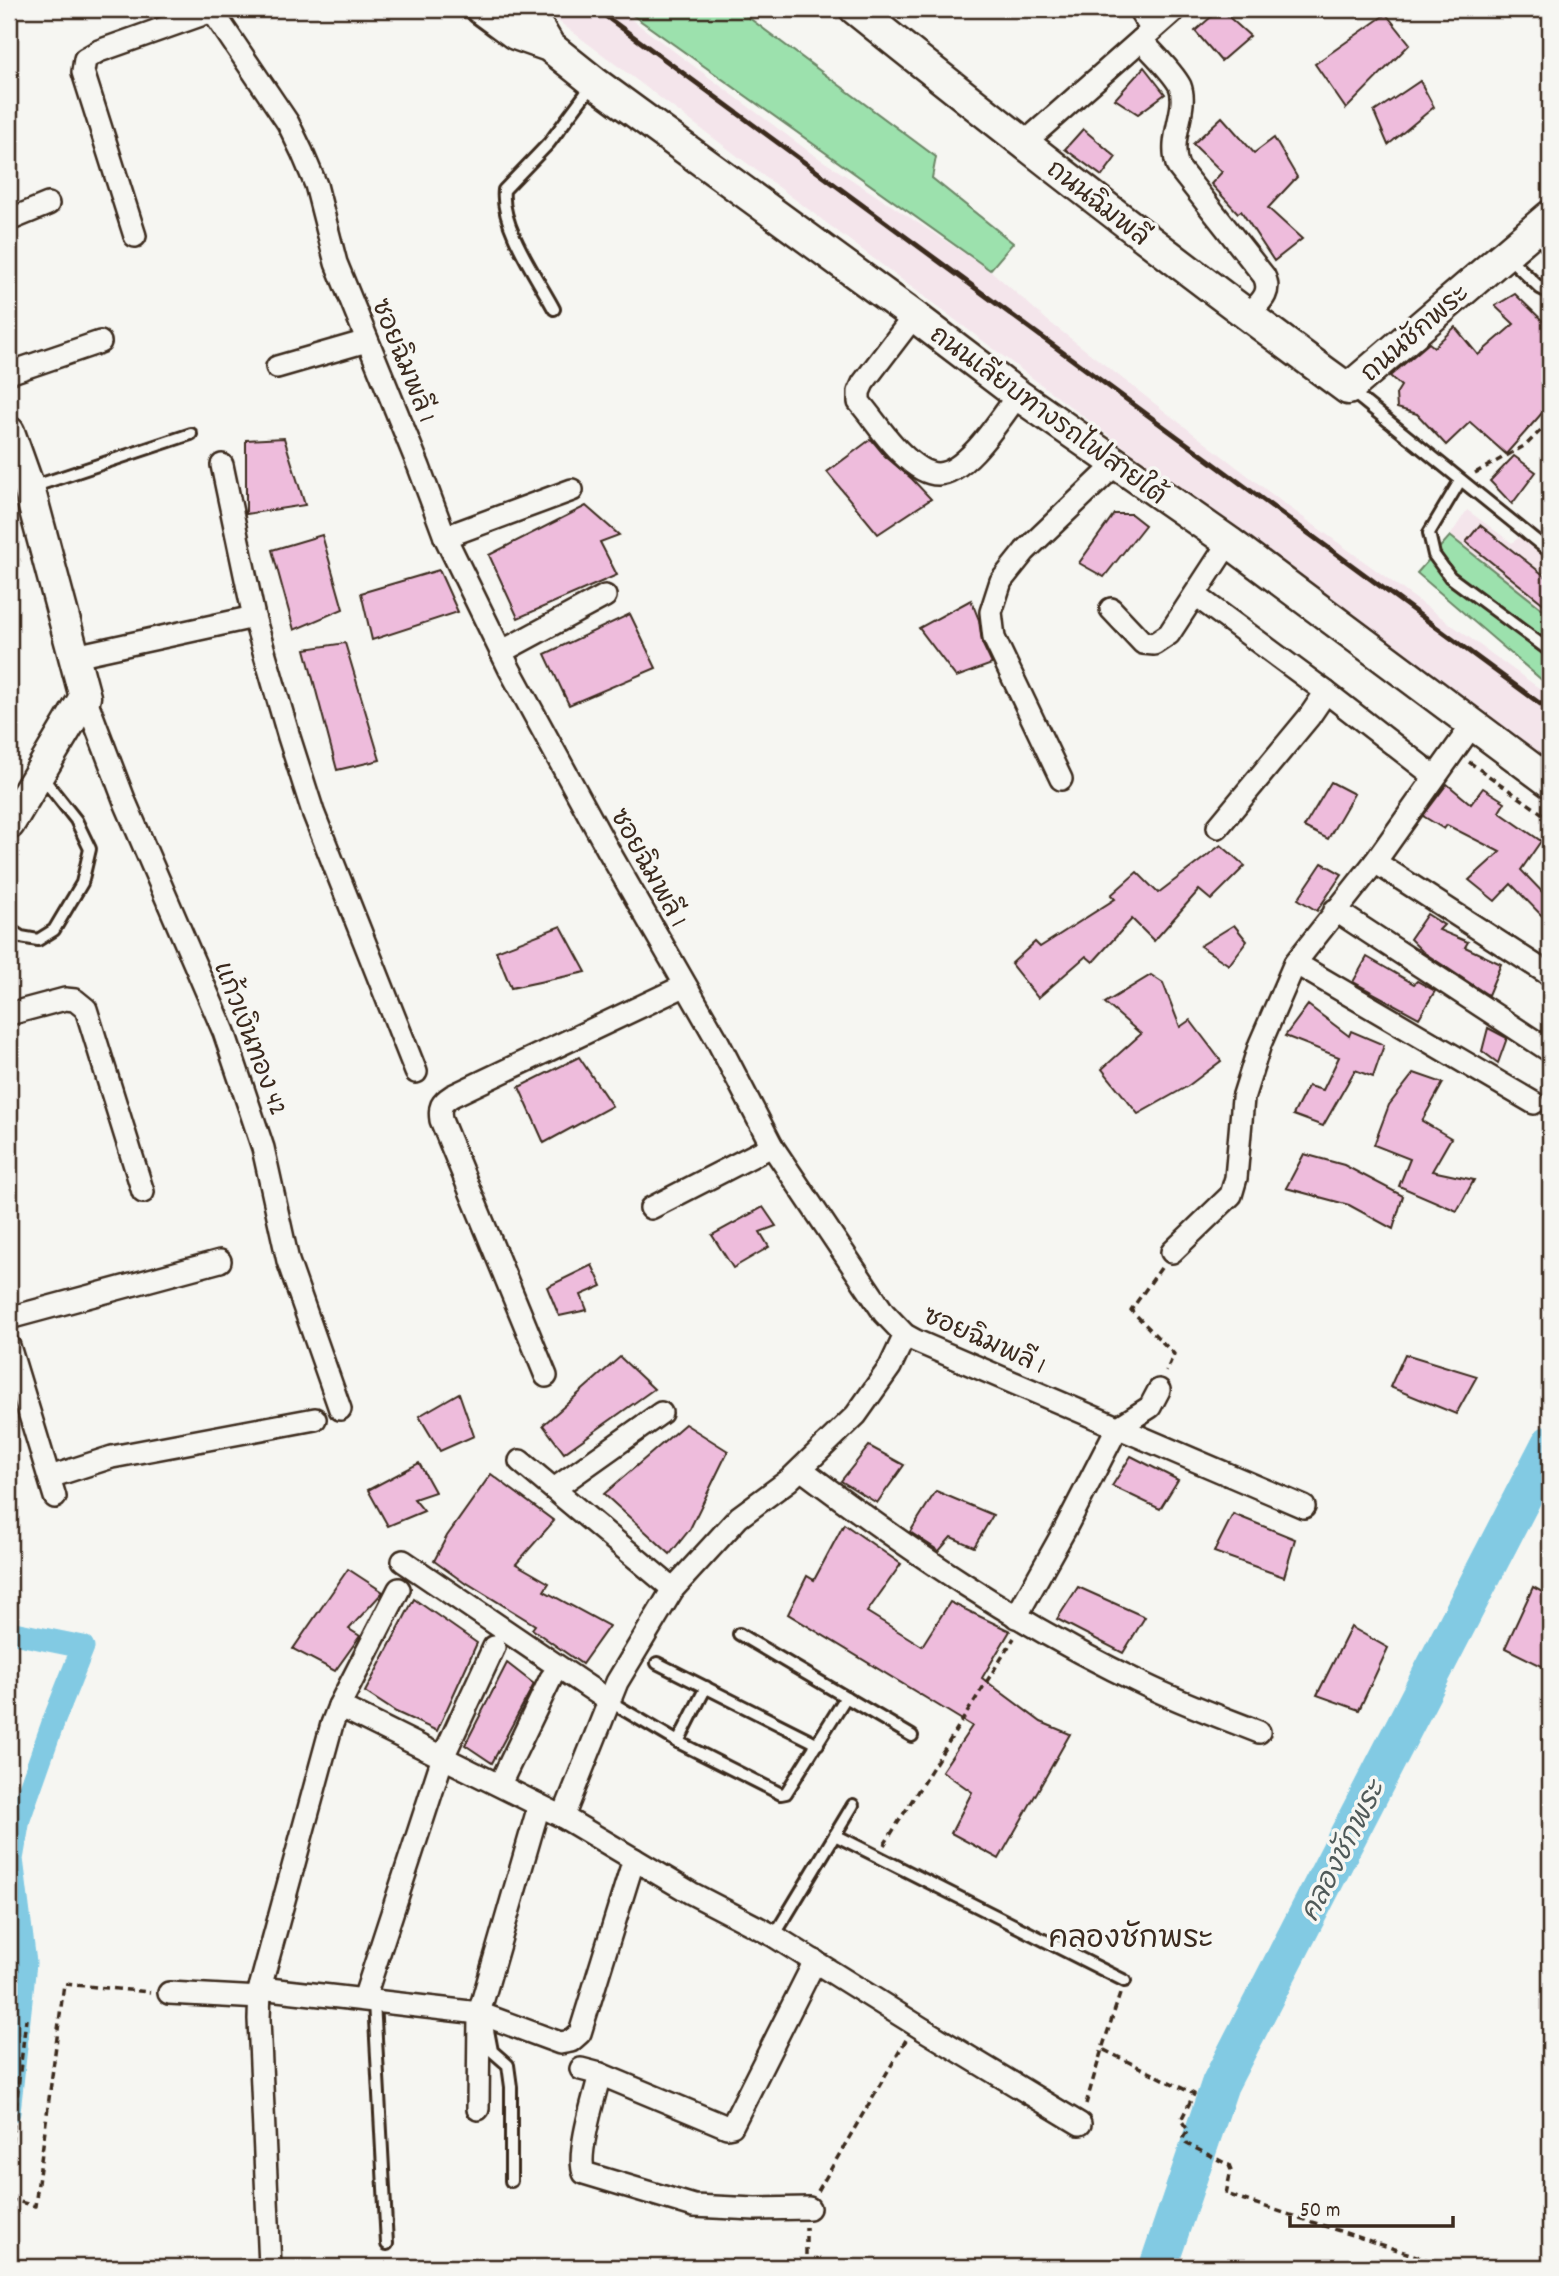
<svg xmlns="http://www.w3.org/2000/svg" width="1559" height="2276" font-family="Dekko,'Playpen Sans Thai',sans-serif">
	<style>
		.built { fill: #f4e5eb }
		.green { fill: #9ce1ad; stroke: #6c8666; stroke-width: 2 }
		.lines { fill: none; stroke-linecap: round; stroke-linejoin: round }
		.canal { stroke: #82cae3; stroke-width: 23 }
		.river { stroke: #82cae3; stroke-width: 38 }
		.building { fill: #eebcdc; stroke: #3b2a1e; stroke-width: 2 }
		.lane-casing { stroke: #3b2a1e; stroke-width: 16 }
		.street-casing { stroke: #3b2a1e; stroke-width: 26 }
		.secondary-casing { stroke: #3b2a1e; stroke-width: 35 }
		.path { stroke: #3b2a1e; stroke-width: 3.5; stroke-dasharray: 7 5; stroke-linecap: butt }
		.lane { stroke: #f6f6f2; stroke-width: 10 }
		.street { stroke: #f6f6f2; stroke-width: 21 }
		.secondary { stroke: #f6f6f2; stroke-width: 30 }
		.rail { stroke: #3b2a1e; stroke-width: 5 }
		.labels { text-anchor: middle; stroke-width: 7; stroke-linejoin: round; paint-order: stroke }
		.street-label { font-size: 26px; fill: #3b2a1e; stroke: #f6f6f2 }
		.water-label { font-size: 28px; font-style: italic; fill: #505a59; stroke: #f6f6f2 }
		.quarter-label { font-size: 30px; fill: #3b2a1e; stroke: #f6f6f2 }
	</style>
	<rect width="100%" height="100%" fill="#f6f6f2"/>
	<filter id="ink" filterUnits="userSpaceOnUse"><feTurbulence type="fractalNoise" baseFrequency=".0143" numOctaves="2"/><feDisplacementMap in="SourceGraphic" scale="14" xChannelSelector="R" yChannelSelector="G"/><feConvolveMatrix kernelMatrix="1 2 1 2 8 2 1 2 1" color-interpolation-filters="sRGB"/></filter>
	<g filter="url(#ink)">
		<g class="built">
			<path d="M542 9H617L811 153 990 270 1048 321 1282 502 1550 696V764L1370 632Z"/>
			<path d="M1467 510 1512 543 1532 527 1550 541V615L1450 536Z"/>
		</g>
		<g class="green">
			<path d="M624 9H737L936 157 932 178 1013 243 990 270Z"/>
			<path d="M1450 536 1550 615V687L1417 573Z"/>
		</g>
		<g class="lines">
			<path class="canal" d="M9 1632 83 1647 54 1720 19 1819 12 1859 25 1963 9 2112"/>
			<path class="river" d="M1158 2267 1220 2084 1550 1444"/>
		</g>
		<g class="building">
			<path d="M1220 9 1250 36 1221 61 1195 31Z"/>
			<path d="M1386 14 1410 44 1346 109 1315 64Z"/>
			<path d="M1144 67 1165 94 1138 114 1115 99Z"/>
			<path d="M1420 81 1434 107 1388 145 1374 112Z"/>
			<path d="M1222 117 1254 153 1274 138 1297 177 1268 208 1302 239 1274 261 1241 211 1238 213 1211 184 1222 172 1193 144Z"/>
			<path d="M1083 129 1116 157 1102 176 1065 149Z"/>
			<path d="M1515 294 1550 328V404L1506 454 1470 422 1446 445 1417 414 1397 408 1396 394 1401 386 1390 376 1429 343 1434 347 1455 327 1478 355 1514 324 1495 306Z"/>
			<path d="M284 438 305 505 246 514V440Z"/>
			<path d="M871 439 885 456 912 479 931 499 878 534 827 472Z"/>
			<path d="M1514 456 1536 472 1512 504 1490 481Z"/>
			<path d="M586 506 619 535 600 542 617 575 518 618 489 555Z"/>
			<path d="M1114 514H1131L1145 525 1104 577 1079 563Z"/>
			<path d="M1480 525 1550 580V609L1466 542Z"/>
			<path d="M322 535 343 609 294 630 272 550Z"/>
			<path d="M439 570 458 612 372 640 361 593Z"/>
			<path d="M971 600 979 620 982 643 992 664 956 677 919 628Z"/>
			<path d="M630 614 656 668 569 705 545 654Z"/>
			<path d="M345 643 380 760 337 770 305 649Z"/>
			<path d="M1331 782 1354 794 1328 839 1304 827Z"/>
			<path d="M1447 784 1471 804 1483 788 1505 802 1499 812 1541 841 1521 870 1550 900V924L1511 884 1495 901 1469 880 1500 852 1447 825 1444 829 1423 816Z"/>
			<path d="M1221 845 1245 866 1211 900 1199 890 1154 941 1132 919 1093 962 1086 956 1038 998 1011 964 1035 942 1040 947 1115 899 1111 895 1137 872 1158 893Z"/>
			<path d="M1322 863 1342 874 1317 911 1298 899Z"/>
			<path d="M1427 914 1444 925 1439 930 1468 942 1465 947 1501 964 1488 995 1423 952 1410 939Z"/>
			<path d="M1234 925 1247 941 1229 965 1200 946Z"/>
			<path d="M561 926 586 972 511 988 496 951Z"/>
			<path d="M1367 957 1414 984 1417 981 1435 991 1419 1018 1353 982Z"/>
			<path d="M1151 975 1163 983 1180 1027 1190 1020 1221 1061 1188 1086 1138 1114 1102 1069 1141 1034 1105 1003Z"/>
			<path d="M1308 1005 1349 1036 1351 1031 1384 1045 1373 1077 1355 1070 1323 1126 1293 1115 1308 1086 1323 1090 1339 1057 1285 1036Z"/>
			<path d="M1488 1028 1507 1038 1498 1063 1482 1051Z"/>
			<path d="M579 1057 612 1106 544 1143 519 1087Z"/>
			<path d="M1414 1073 1443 1083 1422 1121 1451 1138 1432 1171 1474 1180 1457 1211 1399 1186 1410 1159 1374 1145 1389 1105Z"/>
			<path d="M1304 1154 1344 1165 1403 1196 1393 1229 1349 1205 1286 1188Z"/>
			<path d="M763 1207 776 1226 760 1232 769 1247 733 1268 712 1235Z"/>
			<path d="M592 1265 602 1286 581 1295 587 1310 559 1316 547 1287Z"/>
			<path d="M1405 1354 1477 1376 1456 1414 1390 1387Z"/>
			<path d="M620 1357 654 1389 564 1453 543 1425Z"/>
			<path d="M459 1393 474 1436 440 1451 419 1416Z"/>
			<path d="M685 1424 728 1451 690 1529 670 1554 604 1494Z"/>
			<path d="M869 1446 904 1465 877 1503 841 1481Z"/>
			<path d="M1131 1456 1178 1480 1160 1509 1112 1486Z"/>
			<path d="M419 1463 435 1492 414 1499 424 1511 388 1526 368 1490Z"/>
			<path d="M491 1474 554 1521 516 1564 549 1583 544 1591 609 1626 582 1664 532 1629 535 1625 467 1583 466 1584 434 1561 447 1536Z"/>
			<path d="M936 1491 993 1515 974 1547 951 1537 939 1551 910 1532Z"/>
			<path d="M1233 1514 1295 1539 1284 1577 1214 1552Z"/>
			<path d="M844 1524 901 1564 867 1612 922 1646 950 1602 1010 1631 982 1678 1041 1722 1070 1734 999 1859 951 1833 972 1792 942 1771 972 1726 788 1614 807 1576 814 1580Z"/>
			<path d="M348 1569 383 1592 349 1629 360 1636 335 1671 293 1649Z"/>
			<path d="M1078 1587 1145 1617 1123 1653 1057 1619Z"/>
			<path d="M1533 1587 1550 1596V1670L1505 1648Z"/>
			<path d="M414 1599 477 1643 437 1731 396 1712 365 1692Z"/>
			<path d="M1351 1627 1388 1648 1359 1710 1317 1695Z"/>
			<path d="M507 1663 534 1684 492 1763 465 1745Z"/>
		</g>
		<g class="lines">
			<g class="lane-casing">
				<g id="lane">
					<path d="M1533 232 1550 250"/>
					<path d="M1507 256 1540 288 1550 293"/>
					<path d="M554 309C537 277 500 226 504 190L549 143 593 84"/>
					<path d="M1351 391 1550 552"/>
					<path d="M1460 481 1429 533 1434 555 1450 577 1550 651"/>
					<path d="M32 487 191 434"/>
					<path d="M9 929 21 937 38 940 54 930 82 883 90 849 76 820 42 777"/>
					<path d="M739 1634 912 1736"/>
					<path d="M657 1663 818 1744"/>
					<path d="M609 1701 678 1742 781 1794 786 1793 846 1697"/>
					<path d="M678 1742 706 1687"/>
					<path d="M835 1835 1125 1981"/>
					<path d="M774 1936 853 1805"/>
					<path d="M374 2001 387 2244"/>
					<path d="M487 2025 492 2051 508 2065 511 2087V2181"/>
				</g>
			</g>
			<g class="street-casing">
				<g id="street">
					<path d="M211 9 288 123 302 152 316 185 336 263 419 467 445 537 510 670 607 848 716 1038 772 1146 884 1313 905 1335 916 1341 1304 1507"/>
					<path d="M1139 9 1152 30"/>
					<path d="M1141 40C1152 52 1173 72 1180 86 1189 109 1167 139 1178 167L1264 276C1273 294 1259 303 1247 316"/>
					<path d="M1023 144 1176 9"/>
					<path d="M9 220 48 204"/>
					<path d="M135 236 83 72 85 59 99 51 212 11"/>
					<path d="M914 316 863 383 859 392V402C873 418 885 438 901 453 910 462 924 474 938 474 967 473 1001 417 1018 395"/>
					<path d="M277 367 367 341"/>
					<path d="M9 373 100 342"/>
					<path d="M222 465 254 617 289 737 313 812 416 1072"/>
					<path d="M445 537 572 490"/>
					<path d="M1195 595 1326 692 1309 717 1218 827"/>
					<path d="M1111 609 1143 643 1154 644 1169 634 1229 542"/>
					<path d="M501 652 605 596"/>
					<path d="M75 656 254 617"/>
					<path d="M1326 692 1434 776"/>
					<path d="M85 697 125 802 224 1032 263 1148 288 1261 340 1409"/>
					<path d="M1061 779 994 638 991 612 1001 581 1025 551 1117 463"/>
					<path d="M1375 862 1550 975"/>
					<path d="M1335 910 1550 1051"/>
					<path d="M1295 963 1534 1103"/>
					<path d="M9 1014 65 999 75 1000 86 1009 143 1192"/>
					<path d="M651 1208 772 1146"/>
					<path d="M1172 1252 1231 1195 1236 1178 1243 1098 1260 1044 1295 963 1375 862 1473 724"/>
					<path d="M9 1318 220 1261"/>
					<path d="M9 1346 55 1497"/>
					<path d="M546 1376 441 1120C439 1107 441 1103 452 1096L684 986"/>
					<path d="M520 1461 673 1589"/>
					<path d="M801 1469C910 1551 1021 1627 1145 1685 1182 1703 1221 1717 1259 1732"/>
					<path d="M50 1477 112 1457 315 1419"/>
					<path d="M554 1489 661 1413"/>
					<path d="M403 1561 609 1701"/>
					<path d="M1016 1617 1064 1531 1117 1428 1150 1407 1159 1390"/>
					<path d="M339 1706 563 1817 691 1893 774 1936 921 2028 1080 2124"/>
					<path d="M500 1784 551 1678"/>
					<path d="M563 1817 617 1682 673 1589 739 1517 789 1480 856 1415 890 1367 905 1335"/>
					<path d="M260 1988 479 2013 560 2043 571 2041 580 2033 634 1859"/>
					<path d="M169 1993 260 1998"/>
					<path d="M364 1999 443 1757 494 1647"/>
					<path d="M581 2069 600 2074 727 2127 732 2126 815 1961"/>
					<path d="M600 2074C595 2095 576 2154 584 2173L694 2206 755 2209 809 2208"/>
					<path d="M478 2109 479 2013 539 1806"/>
					<path d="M270 2267 259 2019 260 1988 332 1724 339 1706 399 1589"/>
				</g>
			</g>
			<g class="secondary-casing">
				<g id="secondary">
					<path d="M481 9 515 34 549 46 594 82 914 316 1018 395 1229 542 1550 782"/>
					<path d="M517 9 538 27 547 42"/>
					<path d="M855 9C1017 139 1180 267 1348 389L1550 216"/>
					<path d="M9 432 29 488 85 697 9 824"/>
				</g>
			</g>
			<g class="path">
				<path d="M1475 473 1526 445 1550 421"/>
				<path d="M9 562 21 560"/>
				<path d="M1469 762 1550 819"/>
				<path d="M1161 1268 1131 1310 1174 1354 1166 1372"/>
				<path d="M884 1845 1014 1638"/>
				<path d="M1120 1994 1102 2049 1194 2094 1181 2120 1188 2130 1183 2138 1187 2144 1229 2165 1231 2170 1226 2194 1450 2267"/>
				<path d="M1086 2104 1102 2049"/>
				<path d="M9 2167 26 2019"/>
				<path d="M818 2191 906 2040"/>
				<path d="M9 2199 35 2206 64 1984 150 1992"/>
				<path d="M806 2267V2227"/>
			</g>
			<use href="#lane" class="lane"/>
			<use href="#street" class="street"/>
			<use href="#secondary" class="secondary"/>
			<path class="rail" d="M596 9 1550 711"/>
		</g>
	</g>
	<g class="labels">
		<g class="street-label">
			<text transform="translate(1099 202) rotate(38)" y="9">ถนนฉิมพลี</text>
			<text transform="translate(1414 332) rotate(-41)" y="9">ถนนชักพระ</text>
			<text transform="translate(405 360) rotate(68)" y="9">ซอยฉิมพลี 1</text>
			<text transform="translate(1049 414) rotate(36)" y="9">ถนนเลียบทางรถไฟสายใต้</text>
			<text transform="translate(650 867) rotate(61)" y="9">ซอยฉิมพลี 1</text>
			<text transform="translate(252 1038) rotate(69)" y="9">แก้วเงินทอง 42</text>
			<text transform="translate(985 1339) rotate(24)" y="9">ซอยฉิมพลี 1</text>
		</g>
		<g class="water-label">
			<text transform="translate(1341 1850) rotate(-63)" y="10">คลองชักพระ</text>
		</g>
		<g class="quarter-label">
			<text x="1131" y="1947">คลองชักพระ</text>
		</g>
	</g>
	<rect width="1559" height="2276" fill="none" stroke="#f6f6f2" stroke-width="35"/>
	<rect x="18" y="18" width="1524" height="2241" fill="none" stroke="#3b2a1e" stroke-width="2.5" filter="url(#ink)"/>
	<path d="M1290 2216v10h163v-10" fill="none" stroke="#3b2a1e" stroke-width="3.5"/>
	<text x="1300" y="2216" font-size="21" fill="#3b2a1e" stroke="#f6f6f2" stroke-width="5" paint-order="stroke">50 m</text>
</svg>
